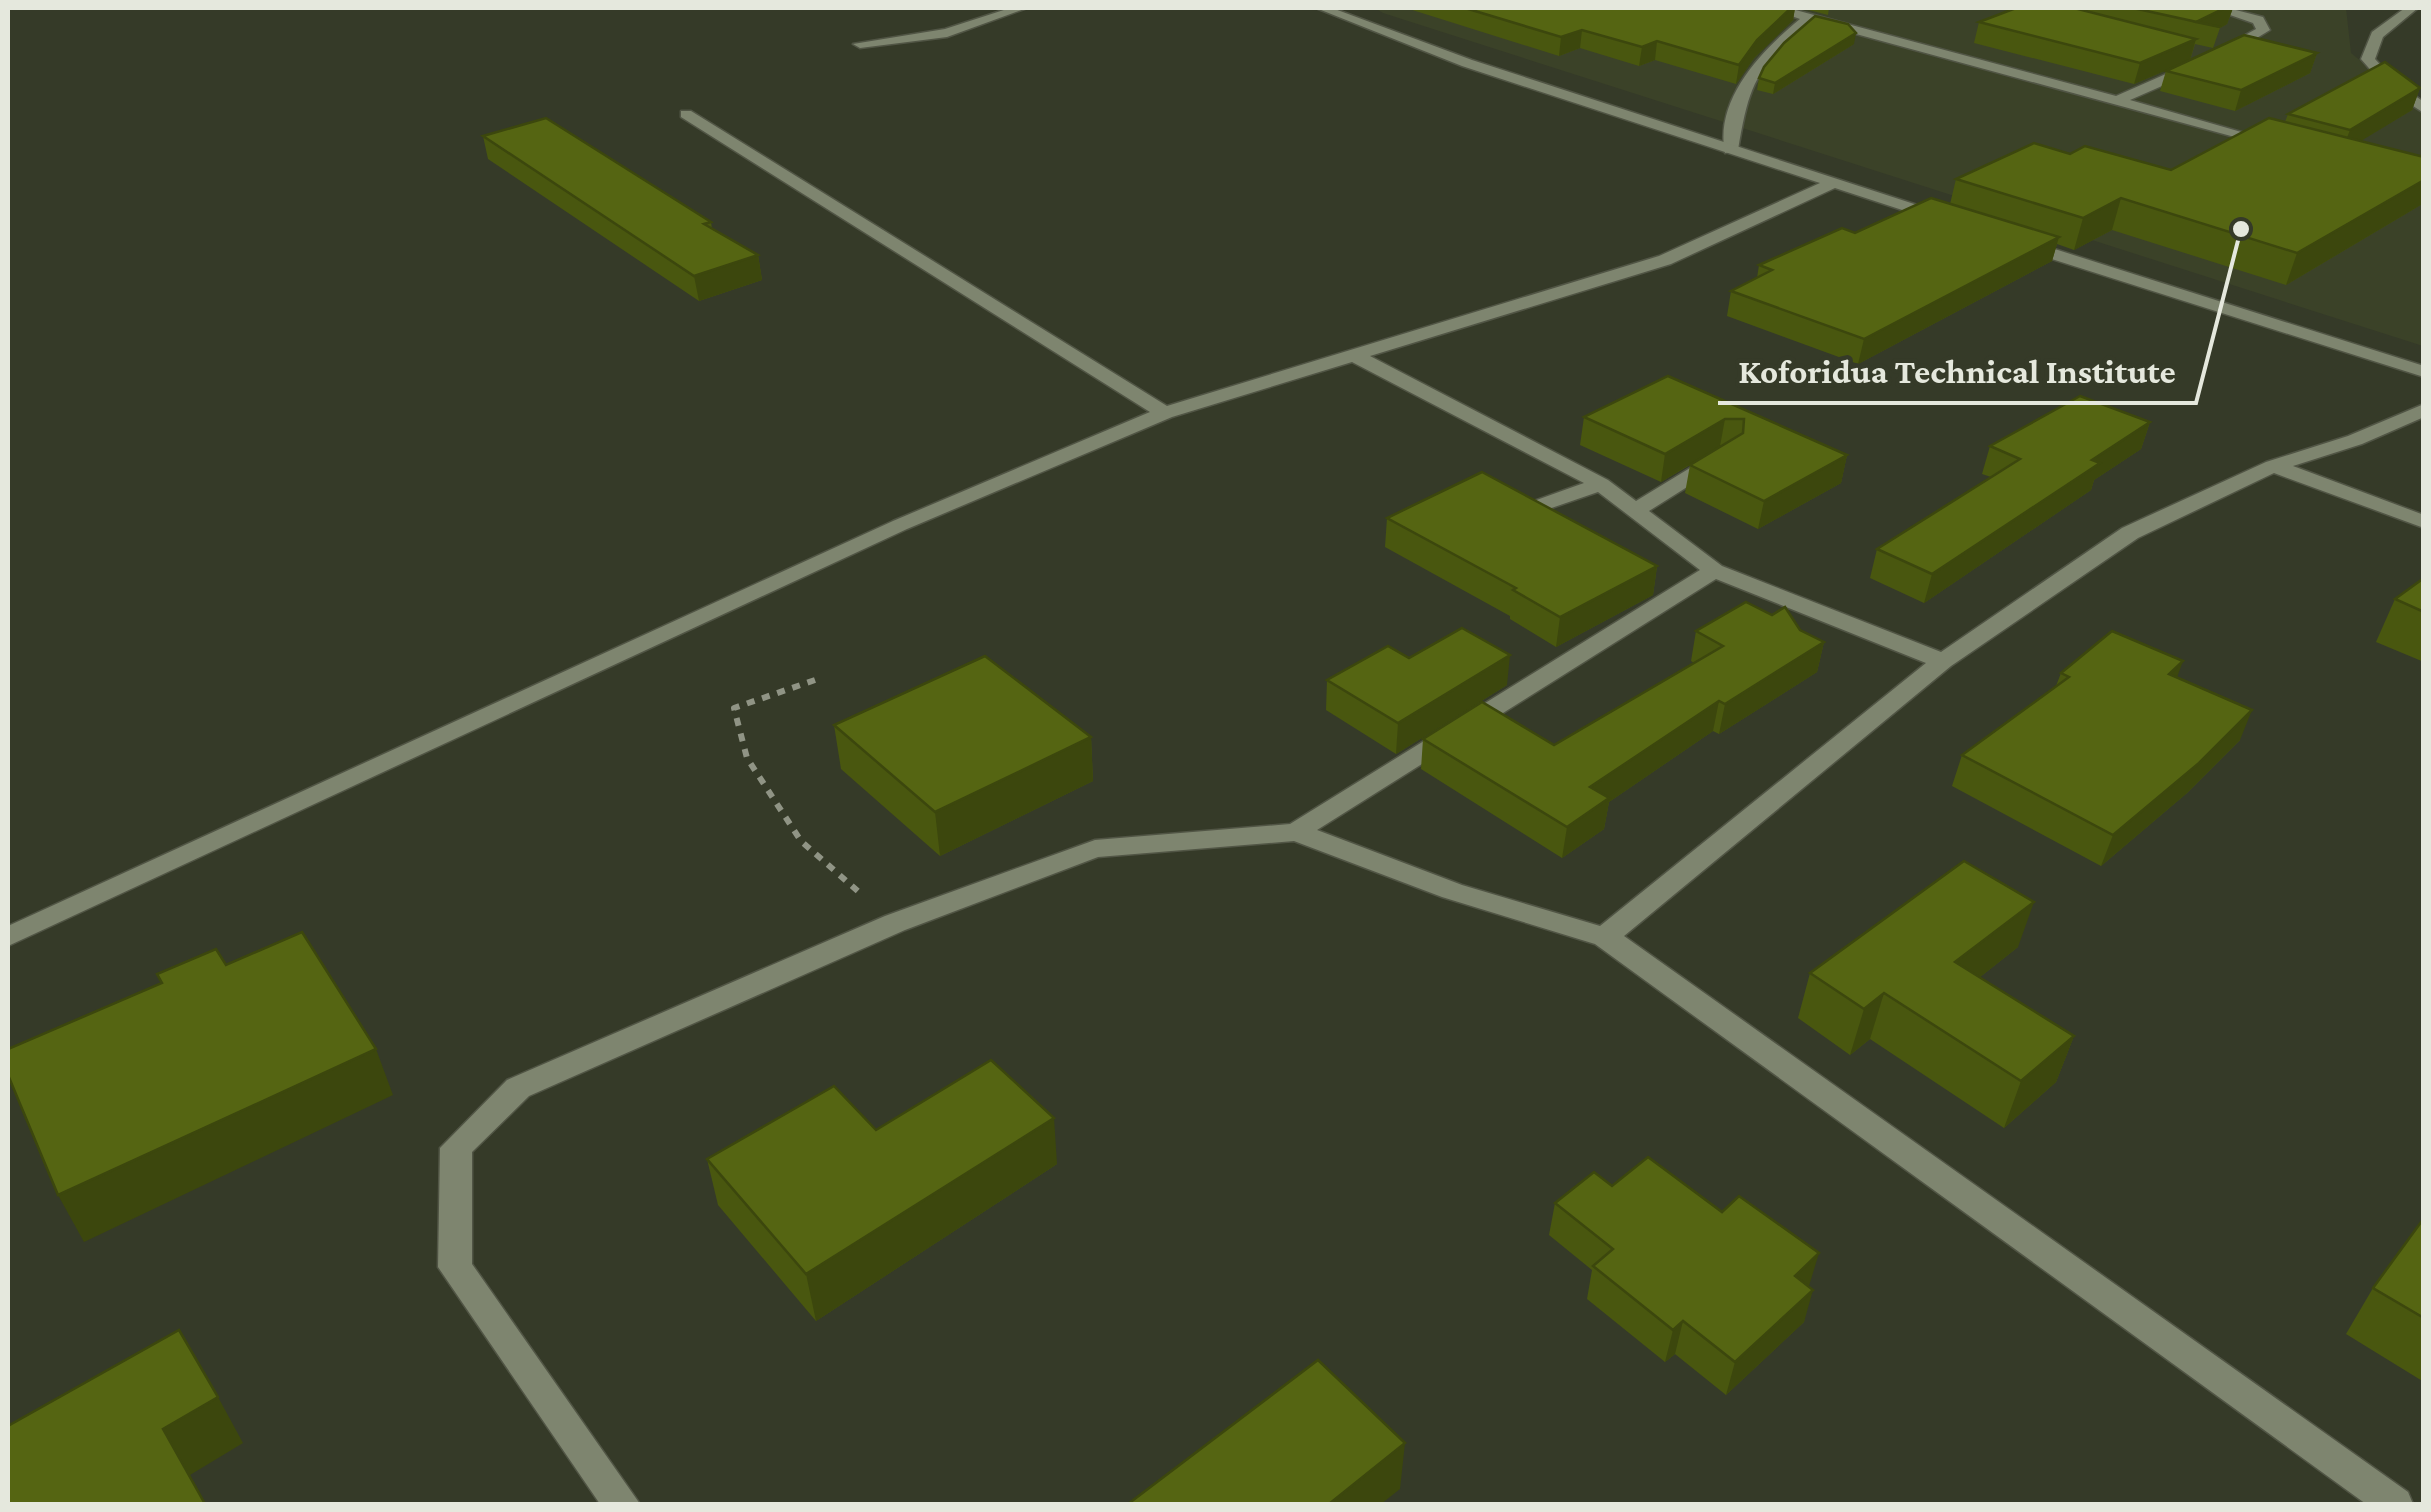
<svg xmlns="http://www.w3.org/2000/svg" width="2431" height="1512" font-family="'Crimson Pro',serif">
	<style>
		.built { fill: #3b4228 }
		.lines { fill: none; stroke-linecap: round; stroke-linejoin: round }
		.lane-casing { stroke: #515545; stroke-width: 3 }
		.street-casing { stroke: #515545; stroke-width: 3 }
		.path { stroke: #909485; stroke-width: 6; stroke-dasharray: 8 8; stroke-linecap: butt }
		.lane { fill: #7e856f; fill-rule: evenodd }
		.street { fill: #7e856f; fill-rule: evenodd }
		.wall { fill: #49570f }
		.shaded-wall { fill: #3c470d }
		.building { fill: #556512; stroke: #3c470d; stroke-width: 2.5 }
		.leader { fill: none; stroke: #e5e8dd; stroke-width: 4 }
		.callout-dot { fill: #e5e8dd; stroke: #353a28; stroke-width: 4 }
		.callout-label { font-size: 35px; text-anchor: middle; font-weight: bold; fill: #e5e8dd; stroke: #353a28; stroke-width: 9; stroke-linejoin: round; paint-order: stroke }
	</style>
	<rect width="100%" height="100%" fill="#353a28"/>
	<path class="built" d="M1375 8H2346L2351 53 2423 112V346L1383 13Z"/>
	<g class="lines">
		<g class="lane-casing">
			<path id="lane" d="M1769 8H1788L2116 96 2209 55 2256 29 2253 23 2210 8H2228L2263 17 2270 30 2219 61 2130 100 2276 142 2264 145 1812 22C1757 68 1750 79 1738 150L1725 153C1714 99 1762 50 1800 19Z"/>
		</g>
		<g class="street-casing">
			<g id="street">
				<path d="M1010 8H1027L947 37 860 48 853 44 945 29Z"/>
				<path d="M1316 8H1332L1472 60 1948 215 1950 218 1942 223 1835 188 1671 264 1370 356 1608 480 1636 501 1708 457H1722V465L1649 511 1722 566 1941 652 2122 528 2266 462 2348 436 2424 404V417L2362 444 2293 466 2424 515V528L2274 473 2138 538 1951 666 1624 936 2408 1492 2413 1504H2366L1595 944 1442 897 1294 841 1098 857 905 930 529 1096 472 1152V1264L640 1504H600L438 1267 440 1148 507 1080 885 916 1095 840 1290 824 1700 570 1598 492 1534 514H1520L1517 510 1520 506 1584 483 1352 362 1172 417 907 529 8 946V926L893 521 1150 412 681 117V111H691L1167 406 1659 256 1820 183 1462 66ZM1716 579 1926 663 1600 926 1462 885 1317 830Z"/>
				<path d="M2405 8H2418L2383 37 2375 59 2398 84 2424 102V113L2388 90 2361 59 2372 32Z"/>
				<path d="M2023 239 2424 366V377L2017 248 2015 244Z"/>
			</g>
		</g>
		<path class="path" d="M815 680 734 708 747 758 801 841 860 893"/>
		<use href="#lane" class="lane"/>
		<use href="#street" class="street"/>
	</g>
	<g class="wall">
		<path d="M1406 8H1795L1793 20 1754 58 1736 84 1655 60 1639 66 1580 48 1559 56Z"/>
		<path d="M1801 8H1829L1828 15Z"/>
		<path d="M2016 8H2233L2227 24 2220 28 2213 48 2195 44 2190 60 2134 84 1974 43 1979 22Z"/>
		<path d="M1854 44 1773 94 1757 90 1759 78Z"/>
		<path d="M2317 53 2310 73 2235 111 2160 91 2166 71Z"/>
		<path d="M2420 88 2412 110 2360 141 2424 157V203L2286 285 2112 230 2074 250 2057 244 2052 261 1858 364 1727 316 1731 291 1757 278 1759 265 1950 204 1956 179 2070 154 2171 170 2285 122 2288 114Z"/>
		<path d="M483 136 711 222 712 229 758 255 762 280 699 301 488 159Z"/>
		<path d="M1668 376 1847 455 1841 483 1758 529 1685 493 1690 465 1722 446 1661 482 1580 445 1584 417Z"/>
		<path d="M2150 422 2141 449 2094 480 2091 490 1924 603 1870 578 1877 549 1991 477 1982 474 1990 446Z"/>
		<path d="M1387 518 1657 566 1653 595 1556 647 1510 619V616L1385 547Z"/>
		<path d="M2424 578V662L2376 642 2395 599Z"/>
		<path d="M1800 630 1824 642 1817 672 1719 734 1713 731 1609 802 1604 829 1562 858 1421 769 1423 739 1554 745 1694 663 1691 661 1696 631Z"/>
		<path d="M1409 658 1507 685 1396 754 1326 710 1327 680Z"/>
		<path d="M2061 673 2177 678 2240 740 2187 793 2101 866 1952 786 1962 755 2056 686Z"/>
		<path d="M834 725 1091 737 1093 781 940 856 841 769Z"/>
		<path d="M2018 947 1980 977 2074 1036 2056 1082 2004 1128 1870 1039 1850 1055 1798 1018 1810 973Z"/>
		<path d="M876 1130 1057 1164 816 1321 718 1205 707 1159Z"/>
		<path d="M1612 1186 1809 1286 1804 1322 1726 1395 1675 1354 1665 1362 1587 1299 1592 1270 1549 1235 1555 1203Z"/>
		<path d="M2424 1218V1382L2346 1334 2373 1288Z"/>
	</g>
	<g class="shaded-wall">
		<path d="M1791 8H1795L1793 20 1754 58 1736 84 1739 65 1757 40Z"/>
		<path d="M2225 8H2233L2227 24 2220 28 2196 22Z"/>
		<path d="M1582 30 1580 48 1559 56 1561 37Z"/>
		<path d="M1856 33 1854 44 1773 94 1775 83Z"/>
		<path d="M2196 39 2190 60 2134 84 2140 63Z"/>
		<path d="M1657 41 1655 60 1639 66 1642 47Z"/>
		<path d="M2317 53 2310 73 2235 111 2241 90Z"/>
		<path d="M2420 88 2412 110 2341 153 2350 130Z"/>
		<path d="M2424 180V203L2286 285 2297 253Z"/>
		<path d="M2121 198 2112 230 2074 250 2083 218Z"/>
		<path d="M2059 237 2052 261 1858 364 1864 339Z"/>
		<path d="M758 255 762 280 699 301 694 276Z"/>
		<path d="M1725 419 1720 446 1661 482 1665 454Z"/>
		<path d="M2150 422 2141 449 2094 480 2091 490 1924 603 1932 574 2092 460Z"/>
		<path d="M1847 455 1841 483 1758 529 1764 501Z"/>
		<path d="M1657 566 1653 595 1556 647 1560 617Z"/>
		<path d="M1824 642 1817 672 1719 734 1725 704Z"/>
		<path d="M1510 655 1507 685 1396 754 1398 723Z"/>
		<path d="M2183 661 2172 691 2169 674Z"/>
		<path d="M1719 701 1713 731 1609 802 1604 829 1562 858 1567 827 1590 787Z"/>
		<path d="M2252 710 2240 740 2187 793 2101 866 2113 835Z"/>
		<path d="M1091 737 1093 781 940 856 935 812Z"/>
		<path d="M2034 902 2018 947 1941 1008 1955 962Z"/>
		<path d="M1884 993 1870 1039 1850 1055 1864 1009Z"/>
		<path d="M2074 1036 2056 1082 2004 1128 2021 1081Z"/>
		<path d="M376 1049 393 1095 84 1242 58 1195Z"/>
		<path d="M1054 1118 1057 1164 816 1321 806 1274Z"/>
		<path d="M1819 1253 1809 1286 1786 1308 1795 1276Z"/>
		<path d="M1813 1290 1804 1322 1726 1395 1735 1362Z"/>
		<path d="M1683 1321 1675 1354 1665 1362 1673 1330Z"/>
		<path d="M218 1397 243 1443 190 1475 206 1504H205L163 1429Z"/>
		<path d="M1405 1443 1400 1489 1381 1504H1329Z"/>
	</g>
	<g class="building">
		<path d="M1465 8H1791L1757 40 1739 65 1657 41 1642 47 1582 30 1561 37Z"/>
		<path d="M2016 8H2074L2196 39 2140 63 1979 22Z"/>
		<path d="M2133 8H2225L2196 22 2220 27Z"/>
		<path d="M1815 16 1848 24 1856 33 1775 83 1759 78 1764 67 1784 43Z"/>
		<path d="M2244 35 2317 53 2241 90 2166 71Z"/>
		<path d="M2385 62 2420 88 2350 130 2288 114Z"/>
		<path d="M546 118 711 222 704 224 758 255 694 276 483 136Z"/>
		<path d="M2269 118 2424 157V180L2297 253 2121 198 2083 218 1956 179 2034 143 2070 154 2085 146 2171 170Z"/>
		<path d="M1931 198 2059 237 1864 339 1731 291 1772 270 1759 265 1842 228 1855 233Z"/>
		<path d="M1668 376 1847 455 1764 501 1690 465 1743 433 1744 419H1725L1665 454 1584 417Z"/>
		<path d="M2080 396 2150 422 2092 460 2100 463 1932 574 1877 549 2020 459 1990 446Z"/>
		<path d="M1482 472 1657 566 1560 617 1513 590 1516 588 1387 518Z"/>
		<path d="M2424 578V612L2395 599Z"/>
		<path d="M1746 602 1772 615 1785 607 1800 630 1824 642 1725 704 1719 701 1590 787 1609 798 1567 827 1423 739 1482 702 1554 745 1723 646 1696 631Z"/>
		<path d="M1462 628 1510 655 1398 723 1327 680 1388 646 1409 658Z"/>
		<path d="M2112 631 2183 661 2169 674 2252 710 2199 763 2113 835 1962 755 2069 677 2061 673Z"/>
		<path d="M985 656 1091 737 935 812 834 725Z"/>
		<path d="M1964 861 2034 902 1955 962 2074 1036 2021 1081 1884 993 1864 1009 1810 973Z"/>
		<path d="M302 932 376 1049 58 1195 8 1075V1049L162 983 157 974 216 949 226 965Z"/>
		<path d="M991 1060 1054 1118 806 1274 707 1159 834 1086 876 1130Z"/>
		<path d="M1648 1157 1722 1212 1739 1196 1819 1253 1795 1276 1813 1290 1735 1362 1683 1321 1673 1330 1593 1266 1613 1249 1555 1203 1594 1172 1612 1186Z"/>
		<path d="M2424 1218V1318L2373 1288Z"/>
		<path d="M179 1330 218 1397 163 1429 205 1504H8V1426Z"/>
		<path d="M1318 1360 1405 1443 1329 1504H1128Z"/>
	</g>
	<path class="leader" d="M2241 229L2196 403H1718"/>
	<circle class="callout-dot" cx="2241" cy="229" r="10"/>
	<g class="callout-label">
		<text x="1957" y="383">Koforidua Technical Institute</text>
	</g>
	<rect width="2431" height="1512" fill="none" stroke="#e5e8dd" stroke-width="20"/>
</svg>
